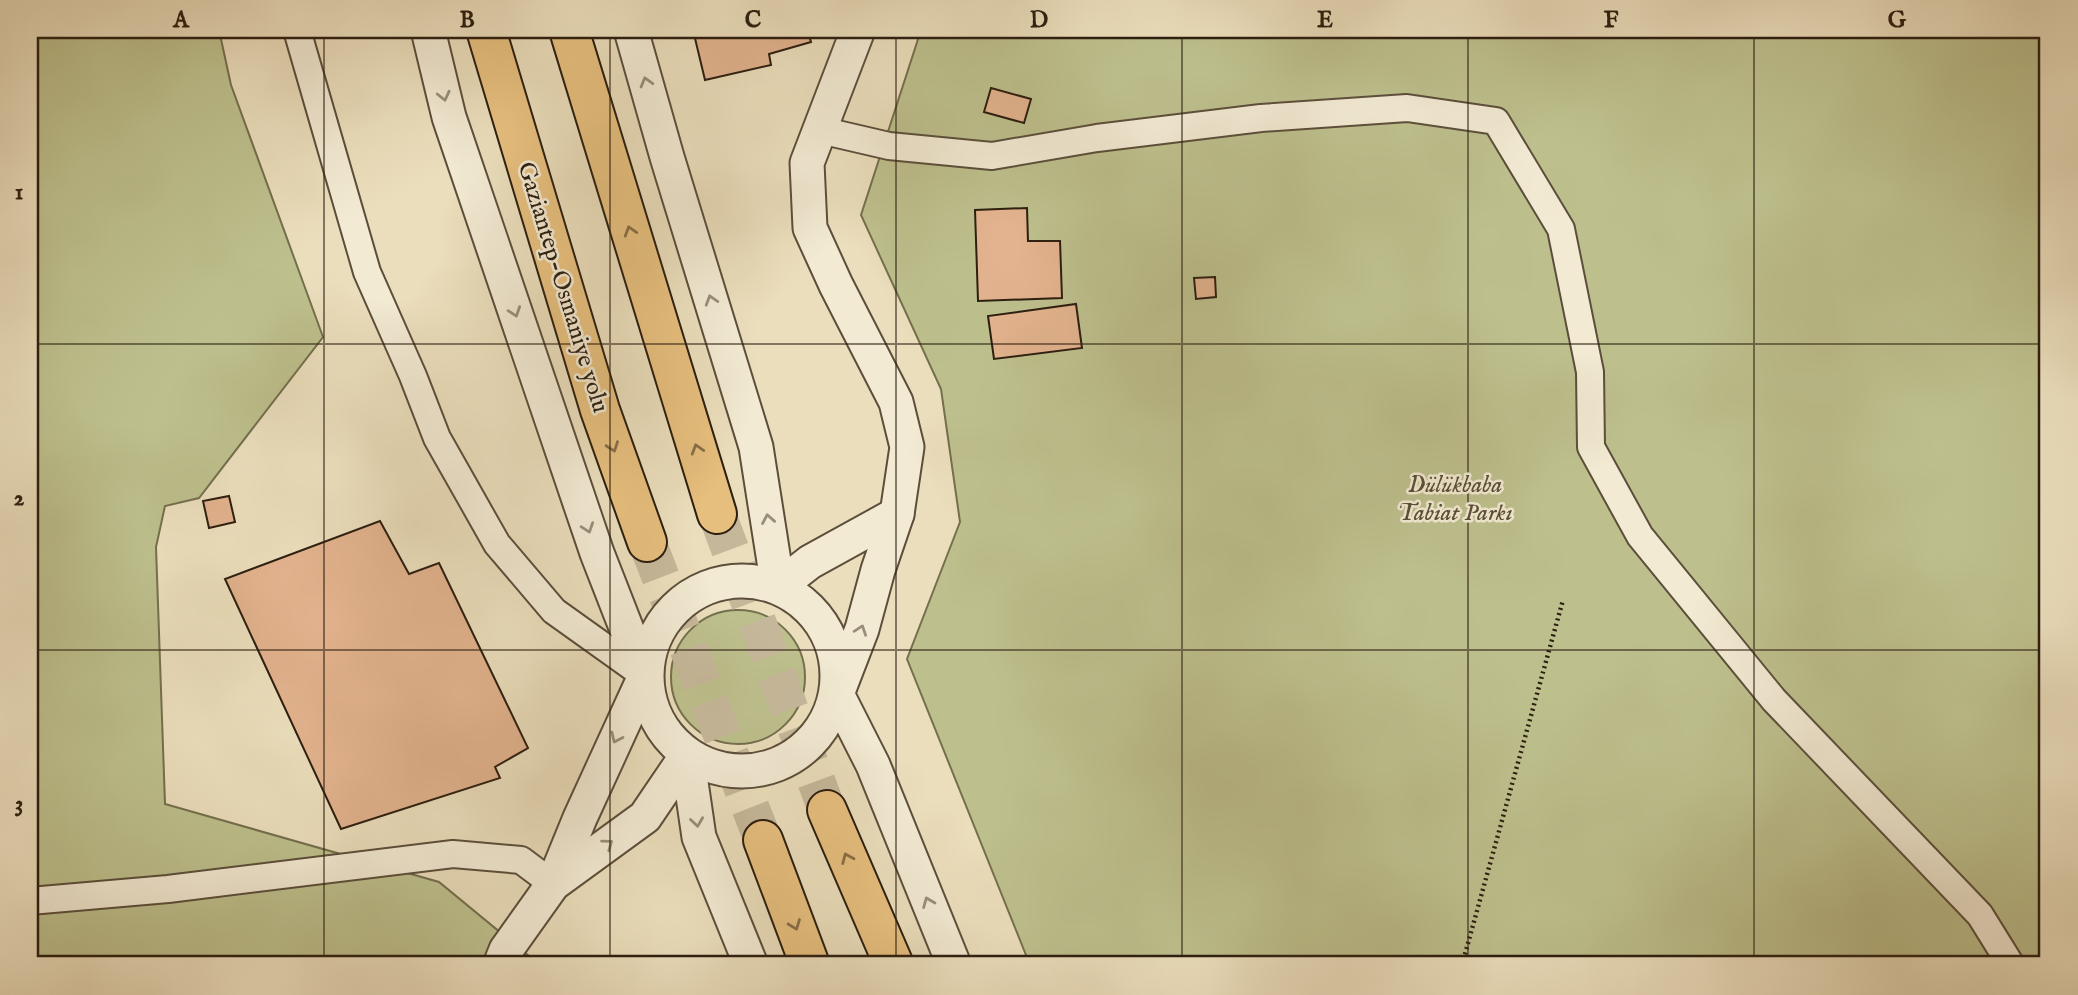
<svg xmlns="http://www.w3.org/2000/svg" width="2078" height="995" font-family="'IM FELL English',serif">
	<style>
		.green { fill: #bdc08d; stroke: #746f4e; stroke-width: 2 }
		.building { fill: #e2b38e; stroke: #2c1e10; stroke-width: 2 }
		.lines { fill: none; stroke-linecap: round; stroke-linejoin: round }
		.trunk-tunnel { stroke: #c5b89a; stroke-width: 38; stroke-dasharray: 38 19; stroke-linecap: butt }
		.minor-casing { stroke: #5c4e3b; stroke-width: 30 }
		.tertiary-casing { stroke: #5c4e3b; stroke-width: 37 }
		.trunk-casing { stroke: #2c1e10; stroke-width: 42 }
		.path { stroke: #2c1e10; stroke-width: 4.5; stroke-dasharray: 2 3.5; stroke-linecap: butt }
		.minor { stroke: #f2ead3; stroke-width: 26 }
		.tertiary { stroke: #f2ead3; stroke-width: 33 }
		.trunk { stroke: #e6bf7e; stroke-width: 38 }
		.oneway { stroke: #998e7b }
		.oneway2 { stroke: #896e47 }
		.grid { fill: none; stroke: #2c1e10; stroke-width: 2; stroke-opacity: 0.55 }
		.labels { text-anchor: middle; stroke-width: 5; stroke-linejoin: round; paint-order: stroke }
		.street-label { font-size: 24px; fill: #2c1e10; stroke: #f2ead3 }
		.park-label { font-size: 24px; font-style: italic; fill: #584f36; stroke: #f2ead3 }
		.neatline { fill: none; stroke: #2c1e10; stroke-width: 2.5 }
		.grid-label { font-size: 23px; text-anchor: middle; font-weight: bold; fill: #2c1e10 }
	</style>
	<rect width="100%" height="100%" fill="#ebdebc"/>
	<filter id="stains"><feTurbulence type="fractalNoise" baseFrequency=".00286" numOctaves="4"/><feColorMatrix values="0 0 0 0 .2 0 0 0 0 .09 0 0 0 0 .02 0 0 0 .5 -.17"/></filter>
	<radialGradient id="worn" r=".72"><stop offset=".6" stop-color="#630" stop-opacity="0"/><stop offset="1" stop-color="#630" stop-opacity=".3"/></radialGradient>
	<g class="green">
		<path d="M30 30H219L231 85 323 337 199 498 165 506 156 547 165 804 439 882 540 965H30Z"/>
		<path d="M921 30H2048V965H1030L907 659 960 522 941 389 861 215Z"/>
		<circle cx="738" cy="677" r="67"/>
	</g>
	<g class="building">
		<path d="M693 30H820L809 35 811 42 769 54 771 65 705 80Z"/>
		<path d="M991 88 1031 99 1024 123 984 112Z"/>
		<path d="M1027 208 1028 241H1060L1062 298 978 301 975 210Z"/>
		<path d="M1215 277 1216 297 1196 299 1194 278Z"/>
		<path d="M1076 304 1082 348 994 359 988 316Z"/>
		<path d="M229 496 235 522 209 528 203 501Z"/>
		<path d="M380 521 409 574 439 563 528 748 495 767 500 778 341 829 225 579Z"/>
	</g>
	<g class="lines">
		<g class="trunk-tunnel">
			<path d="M717 514 827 810"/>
			<path d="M647 542 763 840"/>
		</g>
		<g class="minor-casing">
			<g id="minor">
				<path d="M297 30 367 272 413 376 437 438 497 544 554 611 645 676"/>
				<path d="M820 130 889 146 992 156 1097 138 1261 118 1407 108 1496 121 1561 229 1590 372 1591 447 1640 536 1774 700 1980 915 2011 965"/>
				<path d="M30 901 168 889 453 854 521 860 553 884"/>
			</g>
		</g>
		<g class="tertiary-casing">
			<g id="tertiary">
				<path d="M428 30 449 117 597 553 645 676 580 818 553 884 506 950 500 965"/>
				<path d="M631 30 667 157 756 447 778 587"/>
				<path d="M858 30 807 163 810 228 836 285 896 402 907 447 897 514 878 570 862 629 837 694 873 765 954 965"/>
				<circle cx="742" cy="676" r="95"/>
				<path d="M778 587 810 562 897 514"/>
				<path d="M687 755 699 837 751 965"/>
				<path d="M553 884 645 817 687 755"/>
			</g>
		</g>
		<g class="trunk-casing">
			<g id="trunk">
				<path d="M486 30 600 410 647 542"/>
				<path d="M569 30 717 514"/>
				<path d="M827 810 894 965"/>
				<path d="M763 840 810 965"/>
			</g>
		</g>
		<path class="path" d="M1462 965 1563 600"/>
		<use href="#minor" class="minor"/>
		<use href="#tertiary" class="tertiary"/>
		<use href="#trunk" class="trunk"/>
	</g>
	<defs><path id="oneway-chevron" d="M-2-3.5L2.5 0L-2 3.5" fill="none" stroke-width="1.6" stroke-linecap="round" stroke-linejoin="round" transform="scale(1.75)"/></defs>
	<g class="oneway">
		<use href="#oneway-chevron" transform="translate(646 82) rotate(-106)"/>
		<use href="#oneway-chevron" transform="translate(444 96) rotate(77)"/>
		<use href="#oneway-chevron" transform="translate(711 300) rotate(-107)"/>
		<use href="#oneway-chevron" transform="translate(515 312) rotate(71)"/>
		<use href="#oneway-chevron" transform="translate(768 519) rotate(-100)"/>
		<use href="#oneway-chevron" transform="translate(588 528) rotate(71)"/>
		<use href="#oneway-chevron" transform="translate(861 630) rotate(-71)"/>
		<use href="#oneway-chevron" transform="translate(616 738) rotate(115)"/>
		<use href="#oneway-chevron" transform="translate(697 822) rotate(82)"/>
		<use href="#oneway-chevron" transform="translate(608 844) rotate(-36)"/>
		<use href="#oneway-chevron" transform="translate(928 902) rotate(-112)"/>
	</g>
	<g class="oneway2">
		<use href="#oneway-chevron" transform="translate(630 231) rotate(-107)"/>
		<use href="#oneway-chevron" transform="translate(613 447) rotate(70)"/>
		<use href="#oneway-chevron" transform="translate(697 449) rotate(-107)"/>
		<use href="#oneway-chevron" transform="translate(847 858) rotate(-113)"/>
		<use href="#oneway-chevron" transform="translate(795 925) rotate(69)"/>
	</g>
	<path class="grid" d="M324 30V965M610 30V965M896 30V965M1182 30V965M1468 30V965M1754 30V965M30 344H2048M30 650H2048"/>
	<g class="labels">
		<g class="street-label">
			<text transform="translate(564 287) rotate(73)" y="8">Gaziantep-Osmaniye yolu</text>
		</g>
		<g class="park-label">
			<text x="1455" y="492">Dülükbaba<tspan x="1455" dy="28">Tabiat Parkı</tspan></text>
		</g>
	</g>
	<rect width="2078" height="995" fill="none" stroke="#ebdebc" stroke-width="77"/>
	<rect x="38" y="38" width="2001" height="918" class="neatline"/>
	<g class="grid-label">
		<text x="181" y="27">A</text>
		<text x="467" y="27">B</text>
		<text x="753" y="27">C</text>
		<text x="1039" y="27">D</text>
		<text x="1325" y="27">E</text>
		<text x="1611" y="27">F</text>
		<text x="1897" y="27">G</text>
		<text x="19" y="199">1</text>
		<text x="19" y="505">2</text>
		<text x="19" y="811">3</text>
	</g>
	<rect width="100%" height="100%" filter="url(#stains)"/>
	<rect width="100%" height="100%" fill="url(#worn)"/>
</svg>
